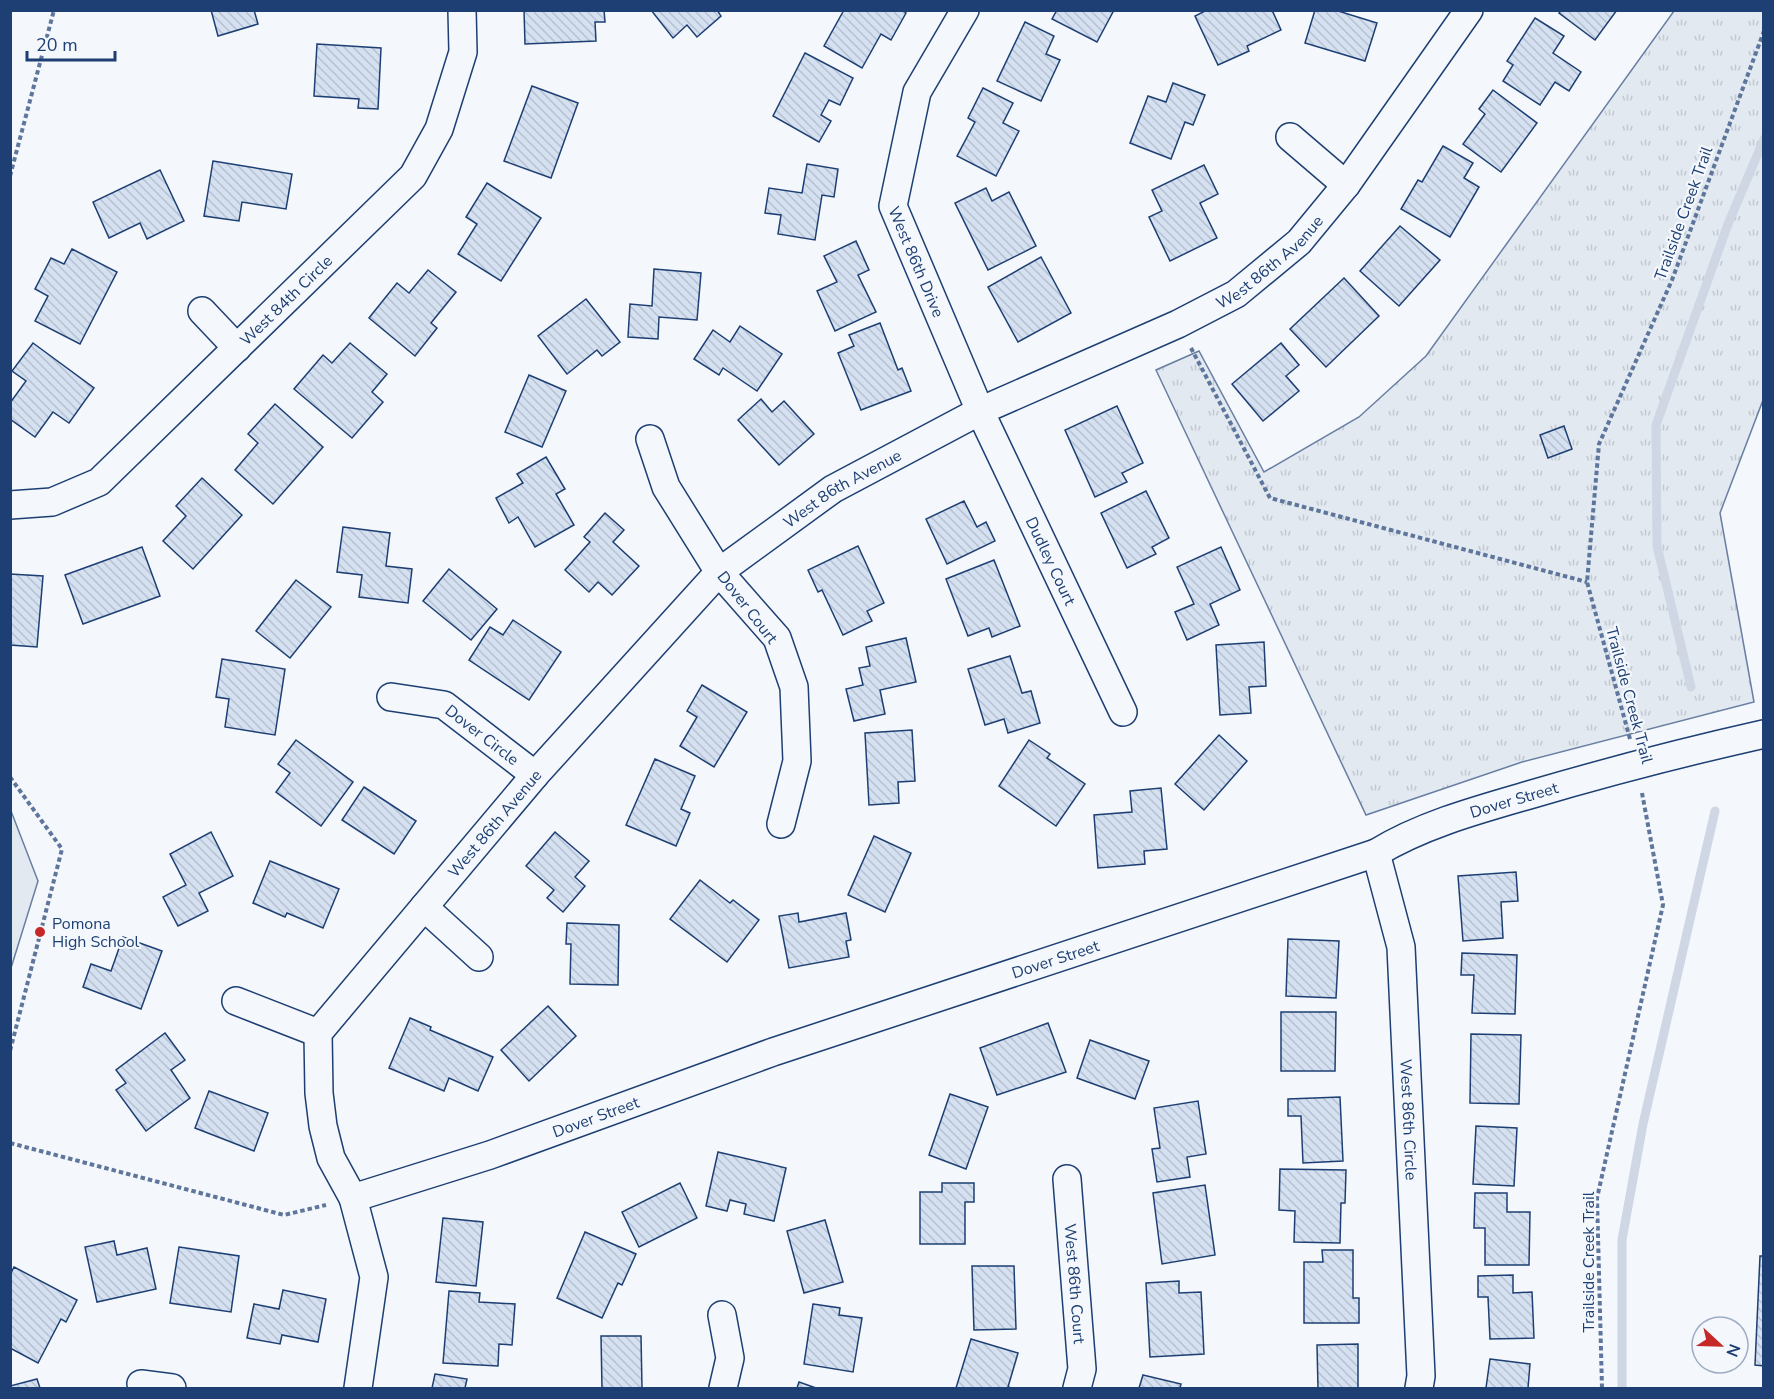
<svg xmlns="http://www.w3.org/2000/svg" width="1774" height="1399" font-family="'Nunito Sans',sans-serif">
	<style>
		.park { fill: url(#park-tufts); stroke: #687fa3; stroke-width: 1.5 }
		.pitch { fill: #e3e9f0; stroke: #687fa3; stroke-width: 1.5 }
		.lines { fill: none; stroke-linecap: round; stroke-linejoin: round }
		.stream { stroke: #cfd7e4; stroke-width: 9 }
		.building { fill: url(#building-back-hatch); stroke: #1d3f73; stroke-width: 1.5 }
		.street-casing { stroke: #1d3f73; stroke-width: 30 }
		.path { stroke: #5e769c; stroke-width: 4; stroke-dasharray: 4.5 3; stroke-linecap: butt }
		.street { stroke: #f4f7fb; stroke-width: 27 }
		.poi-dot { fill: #c62828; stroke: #f4f7fb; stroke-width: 2 }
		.labels { text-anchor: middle; stroke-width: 4.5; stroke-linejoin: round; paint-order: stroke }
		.street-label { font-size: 16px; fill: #1d3f73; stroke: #f4f7fb }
		.poi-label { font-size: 16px; fill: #1d3f73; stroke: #f4f7fb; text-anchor: start }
	</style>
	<defs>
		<pattern id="park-tufts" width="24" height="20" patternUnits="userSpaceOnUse" patternTransform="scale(1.5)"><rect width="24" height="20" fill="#e3e9f0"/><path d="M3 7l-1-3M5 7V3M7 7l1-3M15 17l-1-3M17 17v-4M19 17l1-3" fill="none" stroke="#c2c9d1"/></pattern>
		<pattern id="building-back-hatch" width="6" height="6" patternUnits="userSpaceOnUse" patternTransform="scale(1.5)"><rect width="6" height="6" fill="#d5e0f0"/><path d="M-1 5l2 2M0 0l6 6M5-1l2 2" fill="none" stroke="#b6c1d1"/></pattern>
	</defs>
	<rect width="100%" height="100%" fill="#f4f7fb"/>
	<path class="park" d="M1674 11H1763V400L1720 513 1754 702 1522 762 1366 815 1156 370 1199 351 1264 472 1359 417 1426 356Z"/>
	<path class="pitch" d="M11 811 38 881 11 968Z"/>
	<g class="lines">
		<g class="stream">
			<path d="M1691 687 1657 546 1656 425 1728 224 1764 139"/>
			<path d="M1622 1388V1240L1643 1124 1715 811"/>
		</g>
	</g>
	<g class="building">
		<path d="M211 10H254L258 24 218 36Z"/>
		<path d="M524 10H604L605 22H595L596 41 525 44Z"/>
		<path d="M651 10H717L721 16 697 37 687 25 673 38Z"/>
		<path d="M844 10H902L906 13 891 40 881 34 862 68 824 46Z"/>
		<path d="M1057 10H1114L1097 42 1052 19Z"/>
		<path d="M1207 10H1272L1281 30 1247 46 1249 51 1218 65 1195 16Z"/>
		<path d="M1315 10H1335L1377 23 1365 61 1305 43Z"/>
		<path d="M1561 10H1617L1595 40 1559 13Z"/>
		<path d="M1535 18 1564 36 1553 53 1581 72 1569 91 1555 82 1540 105 1503 81 1513 65 1507 61Z"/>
		<path d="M1025 22 1054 36 1046 54 1060 60 1041 101 997 81Z"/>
		<path d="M317 44 381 48 378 109 358 108 359 99 314 96Z"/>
		<path d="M805 53 853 78 840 105 829 100 821 115 831 121 819 142 773 116Z"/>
		<path d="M1173 83 1205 95 1193 125 1185 122 1171 159 1130 143 1148 96 1166 102Z"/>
		<path d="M532 86 578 103 551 178 504 161Z"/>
		<path d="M983 88 1013 103 1003 123 1019 131 996 176 957 156 975 122 968 118Z"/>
		<path d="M1493 90 1537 123 1501 172 1463 144 1485 114 1479 109Z"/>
		<path d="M1443 146 1473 163 1464 178 1479 187 1450 237 1401 209 1418 180 1422 182Z"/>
		<path d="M213 161 292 174 286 209 242 202 239 221 204 216Z"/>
		<path d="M807 164 838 169 834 197 822 195 815 240 778 234 781 215 765 213 769 188 802 193Z"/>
		<path d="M1204 165 1218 194 1200 203 1217 238 1170 261 1149 217 1162 211 1152 190Z"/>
		<path d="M160 170 184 221 147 239 140 223 109 238 93 202Z"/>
		<path d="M487 183 541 218 501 281 458 254 477 224 466 217Z"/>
		<path d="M986 188 992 201 1009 192 1036 246 988 270 955 203Z"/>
		<path d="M1400 226 1440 260 1399 306 1360 271Z"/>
		<path d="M856 241 869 270 858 275 876 312 835 331 817 291 837 282 824 256Z"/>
		<path d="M72 249 117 272 80 344 35 321 48 296 35 289 51 258 64 264Z"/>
		<path d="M1041 257 1071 313 1018 342 988 287Z"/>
		<path d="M654 269 701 273 697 320 659 317 658 339 628 337 630 304 652 306Z"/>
		<path d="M428 270 456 292 431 323 437 328 415 356 369 318 397 283 409 293Z"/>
		<path d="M1344 278 1379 316 1326 367 1290 329Z"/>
		<path d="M586 299 620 342 602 356 597 350 567 374 538 336Z"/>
		<path d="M880 323 898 370 902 368 911 391 861 410 838 353 854 346 849 335Z"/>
		<path d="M740 326 782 354 757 391 723 368 719 375 694 359 713 330 730 342Z"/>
		<path d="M33 343 94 388 69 423 53 412 35 437 10 419V403L26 381 12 371Z"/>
		<path d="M350 343 387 374 372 392 383 402 352 438 294 389 323 355 332 363Z"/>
		<path d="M1281 343 1299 365 1286 376 1299 391 1263 421 1232 384Z"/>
		<path d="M529 375 566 391 542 447 505 432Z"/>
		<path d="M761 399 772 412 784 401 814 434 779 465 738 420Z"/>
		<path d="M275 404 323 447 273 504 235 470 258 443 248 434Z"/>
		<path d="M1117 406 1143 463 1122 473 1127 482 1095 497 1065 430Z"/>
		<path d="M1564 426 1572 449 1548 458 1540 435Z"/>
		<path d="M546 457 565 489 556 494 574 525 535 547 518 517 509 523 496 498 523 483 517 474Z"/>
		<path d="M202 478 242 515 193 569 163 541 186 516 176 506Z"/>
		<path d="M1146 491 1169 538 1152 547 1156 554 1127 568 1101 513Z"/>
		<path d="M964 501 977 527 986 522 995 541 947 564 926 519Z"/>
		<path d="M605 513 624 530 613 542 639 566 612 595 598 582 589 592 565 570 590 542 584 537Z"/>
		<path d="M343 527 390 533 386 566 412 569 408 603 359 597 362 575 337 572Z"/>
		<path d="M858 546 884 603 867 611 872 621 843 635 822 590 818 592 808 570Z"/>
		<path d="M142 547 160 596 83 624 65 575Z"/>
		<path d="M1221 547 1240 590 1210 604 1219 625 1187 640 1175 612 1194 604 1177 567Z"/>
		<path d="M994 560 1020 626 992 637 989 628 968 636 946 579Z"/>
		<path d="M449 569 497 609 471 640 423 601Z"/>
		<path d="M10 574 43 576 37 647 10 645Z"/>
		<path d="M296 580 331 607 290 658 256 631Z"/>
		<path d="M513 620 561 652 529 700 469 660 490 627 503 635Z"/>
		<path d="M906 638 916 682 880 690 885 714 854 721 846 689 863 685 859 668 870 666 866 647Z"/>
		<path d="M1264 642 1266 686 1249 687 1251 713 1220 715 1216 645Z"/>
		<path d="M1010 656 1022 693 1031 691 1040 723 1008 733 1004 719 985 725 968 669Z"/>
		<path d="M222 659 285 669 275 735 225 727 229 699 216 697Z"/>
		<path d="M702 685 747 712 714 767 680 746 697 717 687 711Z"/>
		<path d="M912 730 915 781 898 782 899 803 869 805 865 733Z"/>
		<path d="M1219 735 1247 761 1204 810 1175 784Z"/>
		<path d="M296 740 353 782 321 826 276 792 290 773 278 764Z"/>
		<path d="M1029 740 1050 754 1047 758 1085 784 1056 826 999 786Z"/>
		<path d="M655 759 695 776 681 809 690 813 676 846 626 825Z"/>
		<path d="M364 787 416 821 394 854 342 820Z"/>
		<path d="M1161 788 1167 849 1144 851 1145 864 1098 868 1094 815 1132 812 1130 791Z"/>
		<path d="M211 832 233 876 199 893 208 911 178 926 163 897 186 885 170 854Z"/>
		<path d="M555 832 589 861 575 877 585 886 563 912 547 898 554 890 526 866Z"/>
		<path d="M874 836 911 853 885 912 848 895Z"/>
		<path d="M270 861 339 889 323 928 287 913 285 917 253 903Z"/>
		<path d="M1516 872 1518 901 1501 902 1503 938 1463 941 1458 876Z"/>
		<path d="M700 880 730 903 733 900 759 920 727 962 670 919Z"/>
		<path d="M798 913 799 922 846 913 851 940 846 941 849 957 789 968 779 916Z"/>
		<path d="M567 923 619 925 618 985 570 984 571 944H566Z"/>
		<path d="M123 937 162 951 141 1009 83 987 91 964 111 971Z"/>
		<path d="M1288 939 1339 941 1336 998 1286 996Z"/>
		<path d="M1462 953 1517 955 1515 1014 1472 1013 1474 975H1461Z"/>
		<path d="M548 1006 576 1036 529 1081 501 1050Z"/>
		<path d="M1281 1012H1336L1335 1071H1281Z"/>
		<path d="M410 1018 431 1027 430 1030 493 1057 478 1091 449 1078 444 1091 389 1068Z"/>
		<path d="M1048 1023 1066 1072 997 1095 980 1048Z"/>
		<path d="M165 1033 185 1060 171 1070 190 1098 146 1131 116 1090 126 1083 116 1070Z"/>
		<path d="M1471 1034 1521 1035 1519 1104 1470 1103Z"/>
		<path d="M1090 1040 1149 1061 1135 1099 1077 1078Z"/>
		<path d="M209 1091 268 1113 254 1151 195 1128Z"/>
		<path d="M950 1094 988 1107 966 1169 929 1155Z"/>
		<path d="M1340 1097 1343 1161 1303 1163 1301 1116H1288V1099Z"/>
		<path d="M1198 1101 1206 1154 1187 1157 1190 1177 1157 1182 1152 1149 1160 1148 1154 1108Z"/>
		<path d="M1476 1126 1517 1128 1514 1186 1473 1184Z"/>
		<path d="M718 1152 786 1168 774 1221 744 1214 746 1204 730 1200 727 1211 706 1206Z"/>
		<path d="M1280 1169 1346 1170 1345 1203H1341L1340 1243 1294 1242 1295 1211 1279 1210Z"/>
		<path d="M680 1183 697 1218 639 1247 622 1212Z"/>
		<path d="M942 1183H974V1202H965V1244H920V1192H942Z"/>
		<path d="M1205 1185 1215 1255 1162 1264 1153 1193Z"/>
		<path d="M1475 1193H1507V1212H1530L1529 1265H1485V1228H1474Z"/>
		<path d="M443 1218 483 1222 476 1286 436 1282Z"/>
		<path d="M825 1220 843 1282 804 1293 787 1231Z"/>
		<path d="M585 1232 636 1254 622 1285 618 1283 602 1318 557 1298Z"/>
		<path d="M114 1241 117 1255 147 1248 156 1289 97 1302 85 1247Z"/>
		<path d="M179 1247 239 1256 231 1312 170 1303Z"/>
		<path d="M1322 1250H1353V1298H1359V1323H1304V1262H1323Z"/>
		<path d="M1760 1256H1764V1366L1755 1365Z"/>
		<path d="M972 1266H1014L1016 1329 974 1330Z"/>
		<path d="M14 1267 77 1300 66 1322 61 1319 38 1363 10 1348V1275Z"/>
		<path d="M1513 1275V1293L1532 1292 1534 1338 1490 1339 1488 1297H1478V1276Z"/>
		<path d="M1179 1281V1293L1201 1292 1204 1354 1150 1357 1146 1283Z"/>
		<path d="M283 1290 326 1299 318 1342 282 1335 280 1344 247 1338 254 1304 279 1309Z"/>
		<path d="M449 1291 480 1293 479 1302 515 1304 512 1345 499 1344 498 1366 443 1363Z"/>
		<path d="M813 1304 840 1308 839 1315 862 1318 853 1372 804 1364Z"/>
		<path d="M601 1336H641L642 1388H602Z"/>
		<path d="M971 1339 1018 1353 1008 1387 1012 1388H956Z"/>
		<path d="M1358 1344V1388H1318L1317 1345Z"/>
		<path d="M1490 1359 1530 1364 1528 1388H1486Z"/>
		<path d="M435 1374 467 1379 465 1388H432Z"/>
		<path d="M1143 1375 1181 1384 1180 1388H1139Z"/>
		<path d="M37 1379 40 1388H10V1386Z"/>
		<path d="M799 1382 816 1388H797Z"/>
	</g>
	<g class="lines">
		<g class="street-casing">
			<g id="street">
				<path id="s1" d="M965 10 917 92 893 206 980 411 1123 712"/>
				<path d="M1290 137 1346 185"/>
				<path d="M202 311 237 348"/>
				<path d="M650 439 666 487 719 572 777 638 794 687 797 761 781 824"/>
				<path id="s2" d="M10 505 52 502 99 482 413 176 439 129 463 52 462 10"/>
				<path id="s3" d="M391 697 444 705 535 775"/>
				<path id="s4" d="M1376 853 1401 947 1421 1376 1419 1388"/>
				<path d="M424 907 479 957"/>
				<path d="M236 1001 318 1033"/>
				<path id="s5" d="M1067 1179 1082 1369 1077 1388"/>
				<path id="s6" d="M353 1198 490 1155 773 1052 1376 853C1422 825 1477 810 1529 795 1607 772 1684 752 1764 734"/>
				<path d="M722 1315 730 1358 723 1388"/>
				<path d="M141 1384 172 1388"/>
				<path id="s7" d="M358 1388 374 1277 353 1198 331 1158 323 1126 319 1093 318 1033 535 775 719 572 833 489 980 411 1178 324 1236 294 1299 242 1346 185 1469 10"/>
			</g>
		</g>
		<g class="path">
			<path d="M10 176 54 10"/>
			<path d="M1191 348 1270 498 1587 582"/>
			<path d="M1630 739 1587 582 1599 444 1672 280 1764 31"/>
			<path d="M10 777 62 849 10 1051"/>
			<path d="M10 1143 284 1215 326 1205"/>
			<path d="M1602 1388 1597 1198 1663 905 1642 793"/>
		</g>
		<use href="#street" class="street"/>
	</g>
	<circle class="poi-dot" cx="40" cy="932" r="6"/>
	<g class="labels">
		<g class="street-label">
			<text transform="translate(1683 213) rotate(-70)" y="6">Trailside Creek Trail</text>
			<text dy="6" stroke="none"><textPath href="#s7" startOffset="1612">West 86th Avenue</textPath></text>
			<text dy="6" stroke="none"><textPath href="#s1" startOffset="272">West 86th Drive</textPath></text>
			<text dy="6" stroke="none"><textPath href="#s2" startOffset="354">West 84th Circle</textPath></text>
			<text dy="6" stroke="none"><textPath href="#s7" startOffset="1126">West 86th Avenue</textPath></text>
			<text dy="6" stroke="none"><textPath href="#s1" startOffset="600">Dudley Court</textPath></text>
			<text transform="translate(748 607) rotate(52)" y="6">Dover Court</text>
			<text transform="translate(1630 695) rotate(75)" y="6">Trailside Creek Trail</text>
			<text dy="6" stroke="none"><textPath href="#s3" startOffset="102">Dover Circle</textPath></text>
			<text dy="6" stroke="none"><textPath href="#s6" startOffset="1228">Dover Street</textPath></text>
			<text dy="6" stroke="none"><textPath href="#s7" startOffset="640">West 86th Avenue</textPath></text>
			<text dy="6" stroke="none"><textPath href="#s6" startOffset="742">Dover Street</textPath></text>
			<text dy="6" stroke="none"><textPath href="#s6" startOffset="256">Dover Street</textPath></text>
			<text dy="6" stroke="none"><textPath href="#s4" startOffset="270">West 86th Circle</textPath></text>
			<text transform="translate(1588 1262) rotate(-90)" y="6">Trailside Creek Trail</text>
			<text dy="6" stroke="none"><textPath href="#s5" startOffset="105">West 86th Court</textPath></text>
		</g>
		<g class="poi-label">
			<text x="52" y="929">Pomona<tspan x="52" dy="18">High School</tspan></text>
		</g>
	</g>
	<rect width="1774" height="1399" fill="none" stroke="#1d3f73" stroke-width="24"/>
	<g transform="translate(1720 1345) rotate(112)"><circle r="28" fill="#f4f7fb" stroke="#9eadc5" stroke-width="1.5"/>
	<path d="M0-4.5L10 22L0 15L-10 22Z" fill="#c62828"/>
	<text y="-9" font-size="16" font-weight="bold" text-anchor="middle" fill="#1d3f73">N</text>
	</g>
	<path d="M27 51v9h88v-9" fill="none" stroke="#1d3f73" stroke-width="3"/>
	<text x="36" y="51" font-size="18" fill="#1d3f73" stroke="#f4f7fb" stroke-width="4.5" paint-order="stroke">20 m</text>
</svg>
